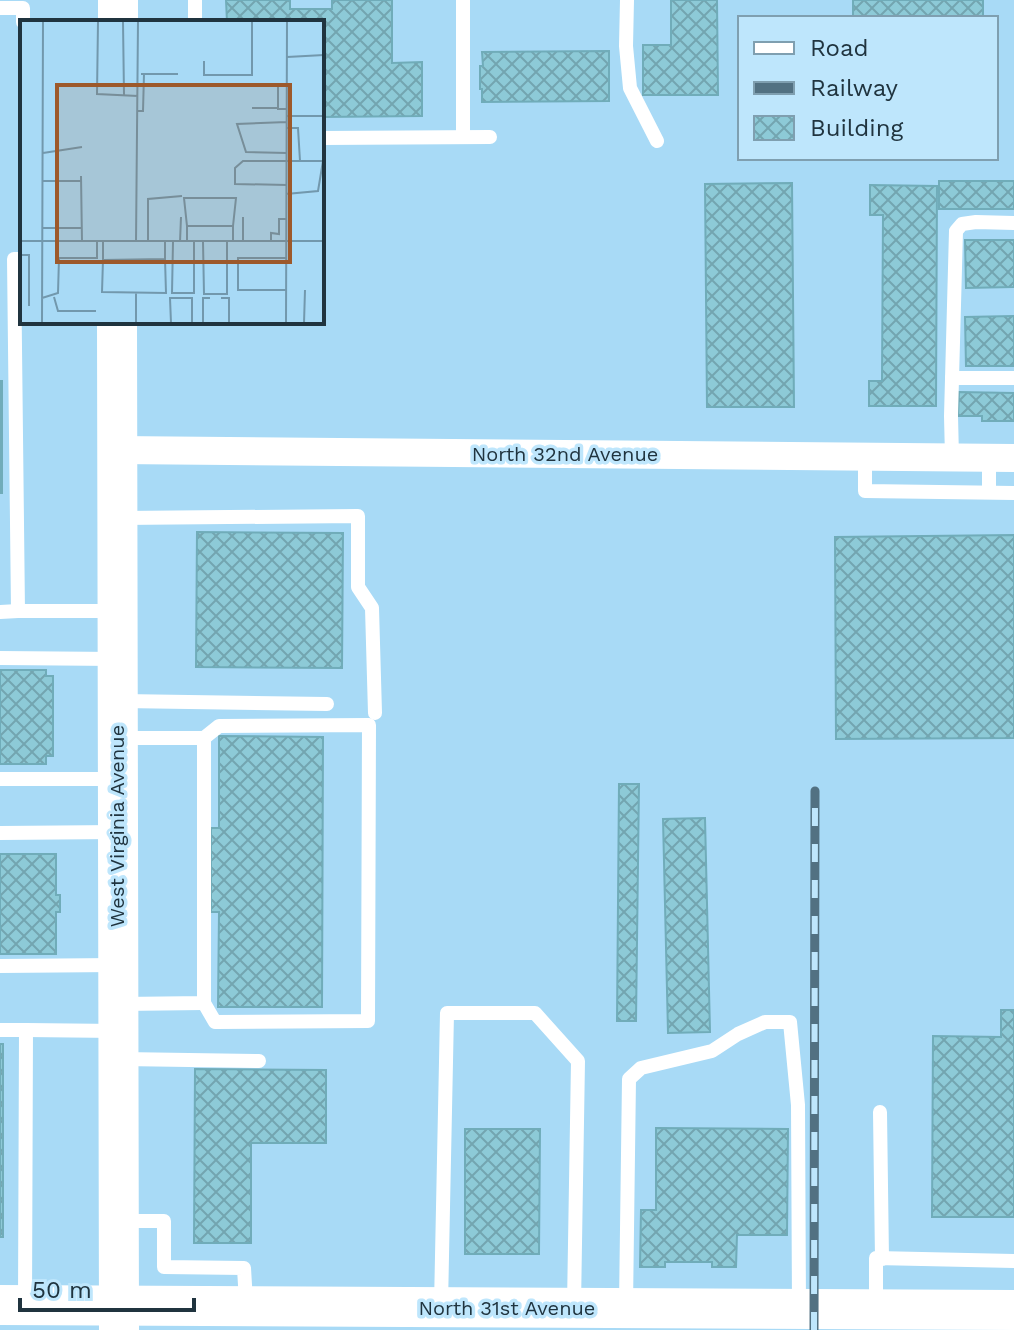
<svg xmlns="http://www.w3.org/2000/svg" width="1014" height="1330" font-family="'Work Sans',sans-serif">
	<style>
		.building { fill: url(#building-cross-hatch); stroke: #70acb9; stroke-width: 2 }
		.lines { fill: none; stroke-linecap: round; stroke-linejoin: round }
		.lane { stroke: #fff; stroke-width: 14 }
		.street { stroke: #fff; stroke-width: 28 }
		.secondary { stroke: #fff; stroke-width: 40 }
		.rail-casing { stroke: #527182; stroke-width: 9 }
		.rail { stroke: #bee6fc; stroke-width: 6; stroke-dasharray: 18; stroke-linecap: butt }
		.labels { text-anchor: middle; stroke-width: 7; stroke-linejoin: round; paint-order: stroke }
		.street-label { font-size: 20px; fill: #20343f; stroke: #bee6fc }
		.inset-road { fill: none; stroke: #7298ad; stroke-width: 2 }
		.view { fill: #9d592b; fill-opacity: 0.15; stroke: #9d592b; stroke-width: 4 }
		.inset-edge { fill: none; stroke: #20343f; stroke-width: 4 }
	</style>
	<defs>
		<pattern id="building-cross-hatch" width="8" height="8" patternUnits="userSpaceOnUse" patternTransform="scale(2)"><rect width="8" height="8" fill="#8dcad7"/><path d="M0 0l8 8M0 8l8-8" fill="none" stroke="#73a5b0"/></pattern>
	</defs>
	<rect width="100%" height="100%" fill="#a8daf6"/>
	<g class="building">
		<path d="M226 0H290V9H332V0H392V63L422 62V116L322 117V22H227Z"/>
		<path d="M671 0H717L718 95H643V45H671Z"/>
		<rect x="853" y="0" width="130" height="18"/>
		<path d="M609 51V101L482 102V89H480V66H483L482 52Z"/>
		<path d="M854 158H984L854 159Z"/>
		<rect x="939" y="181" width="75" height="28"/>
		<path d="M792 183 794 407H707L705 184Z"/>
		<path d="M870 185 937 186 936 406H869V381H882L883 215H870Z"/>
		<path d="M965 240H1014V287L966 288Z"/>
		<path d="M1014 316V366H966L965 317Z"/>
		<rect x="0" y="381" width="2" height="112"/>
		<path d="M959 392 1014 393V421H982V416H958Z"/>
		<path d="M197 532 343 533 342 668 196 667Z"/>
		<path d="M1014 535V738L836 739 835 537Z"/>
		<path d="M0 670H46V676H53V756H46V764H0Z"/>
		<path d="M219 736 323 737 322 1007H218L219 912H211V828H219Z"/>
		<path d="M619 784H639L636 1021H617Z"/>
		<path d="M705 818 710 1032 668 1033 663 819Z"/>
		<path d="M0 854H56V895H60V912H56V954H0Z"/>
		<path d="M1001 1010H1014V1217H932L933 1036 1001 1037Z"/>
		<rect x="0" y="1044" width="3" height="193"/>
		<path d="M195 1069 326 1070V1143H251V1243H194Z"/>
		<path d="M656 1128 788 1129 787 1235H737L736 1267H712V1262H665V1267H640L641 1210H656Z"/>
		<path d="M465 1129H540L539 1254H465Z"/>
	</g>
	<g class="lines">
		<g class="lane">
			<path d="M195 0V22"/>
			<path d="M627 0 626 46 630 88 657 141"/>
			<path d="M0 8H23V22"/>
			<path d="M463 137V0"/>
			<path d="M322 138 490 137"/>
			<path d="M22 259H14L18 611H113"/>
			<path d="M952 378H1014"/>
			<path d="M865 457V491L1014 493"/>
			<path d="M952 457 951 416 956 231 962 224 976 222 1014 223"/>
			<path d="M989 458V492"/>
			<path d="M121 518 358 516V587L372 608 375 713"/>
			<path d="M0 612 18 611"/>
			<path d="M0 658 117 659"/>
			<path d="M122 701 327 704"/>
			<path d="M120 738H204V1003L122 1004"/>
			<path d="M204 738 219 726 369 725 368 1021 215 1022 204 1003"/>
			<path d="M0 779H116"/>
			<path d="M0 833 117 832"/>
			<path d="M0 966 116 965"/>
			<path d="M0 1030H26L25 1304"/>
			<path d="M26 1030 117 1031"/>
			<path d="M122 1059 259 1061"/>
			<path d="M880 1112 882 1259"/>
			<path d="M122 1221H164V1267L244 1268 246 1302"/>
			<path d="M441 1305 447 1013H535L578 1061 574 1305"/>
			<path d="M626 1305 629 1079 641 1068 712 1051 738 1034 765 1022H790L798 1105 799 1308"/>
			<path d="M876 1308V1258L1014 1261"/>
		</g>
		<path class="street" d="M117 450 1014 458"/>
		<g class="secondary">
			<path d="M118 22V0"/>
			<path d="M117 322 119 1330"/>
			<path d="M0 1305 1014 1310"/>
		</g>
		<g class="rail-casing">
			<path id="rail" d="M814 1330 815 791"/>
		</g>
		<use href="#rail" class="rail"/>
	</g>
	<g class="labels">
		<g class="street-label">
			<text x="565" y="461">North 32nd Avenue</text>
			<text transform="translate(117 826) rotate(-90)" y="7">West Virginia Avenue</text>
			<text x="507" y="1315">North 31st Avenue</text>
		</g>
	</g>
	<g transform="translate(20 20)">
		<rect width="304" height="304" fill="#a8daf6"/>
		<path class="inset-road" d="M78 1H103M78 2 77 74 118 76M103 2 104 75M267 37 304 35M184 41V55H232V1M121 54H158M232 88H258M267 89H258V64H267M117 91H123L124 54M267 96H304M267 102 217 104 226 132 267 133M267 108H278L280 141M23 133 62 127M61 156 62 222M23 161H61M267 165 215 164V148L223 141H304M266 174 298 171 303 141M167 206 164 178H216L213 206M23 208H62M0 221H304M83 222V240L145 239V222M116 222 118 1M128 222V179L162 176M153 222 152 273H174V222M160 222 161 197M167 222V206H213V222M183 222 184 274H207V222M223 222V197M251 222V213L259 214V199H266M0 235H9V286M83 240 82 272 146 273 145 239M266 270H218V238H266M116 273V303M34 277 38 291H76M22 278 38 273 39 238H77V222M201 278H209V303M22 303 23 1M151 303 150 278H172V303M183 303V278H190M266 303 267 1M284 303 285 270"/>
		<path class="view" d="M37 65H270V242H37Z"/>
		<rect width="304" height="304" class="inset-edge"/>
	</g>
	<rect x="738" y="16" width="260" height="144" fill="#bee6fc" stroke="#7f9fb0" stroke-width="2"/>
	<rect x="754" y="42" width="40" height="12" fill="#ffffff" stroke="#7f9fb0" stroke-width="2"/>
	<text x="810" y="56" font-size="24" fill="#20343f">Road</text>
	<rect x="754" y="82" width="40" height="12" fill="#527182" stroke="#7f9fb0" stroke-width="2"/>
	<text x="810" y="96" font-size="24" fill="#20343f">Railway</text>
	<rect x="754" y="116" width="40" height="24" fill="url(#building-cross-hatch)" stroke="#7f9fb0" stroke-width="2"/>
	<text x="810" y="136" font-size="24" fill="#20343f">Building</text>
	<path d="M20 1298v12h174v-12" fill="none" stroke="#20343f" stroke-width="4"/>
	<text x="32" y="1298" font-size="24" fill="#20343f" stroke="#bee6fc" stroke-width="6" paint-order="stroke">50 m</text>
</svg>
